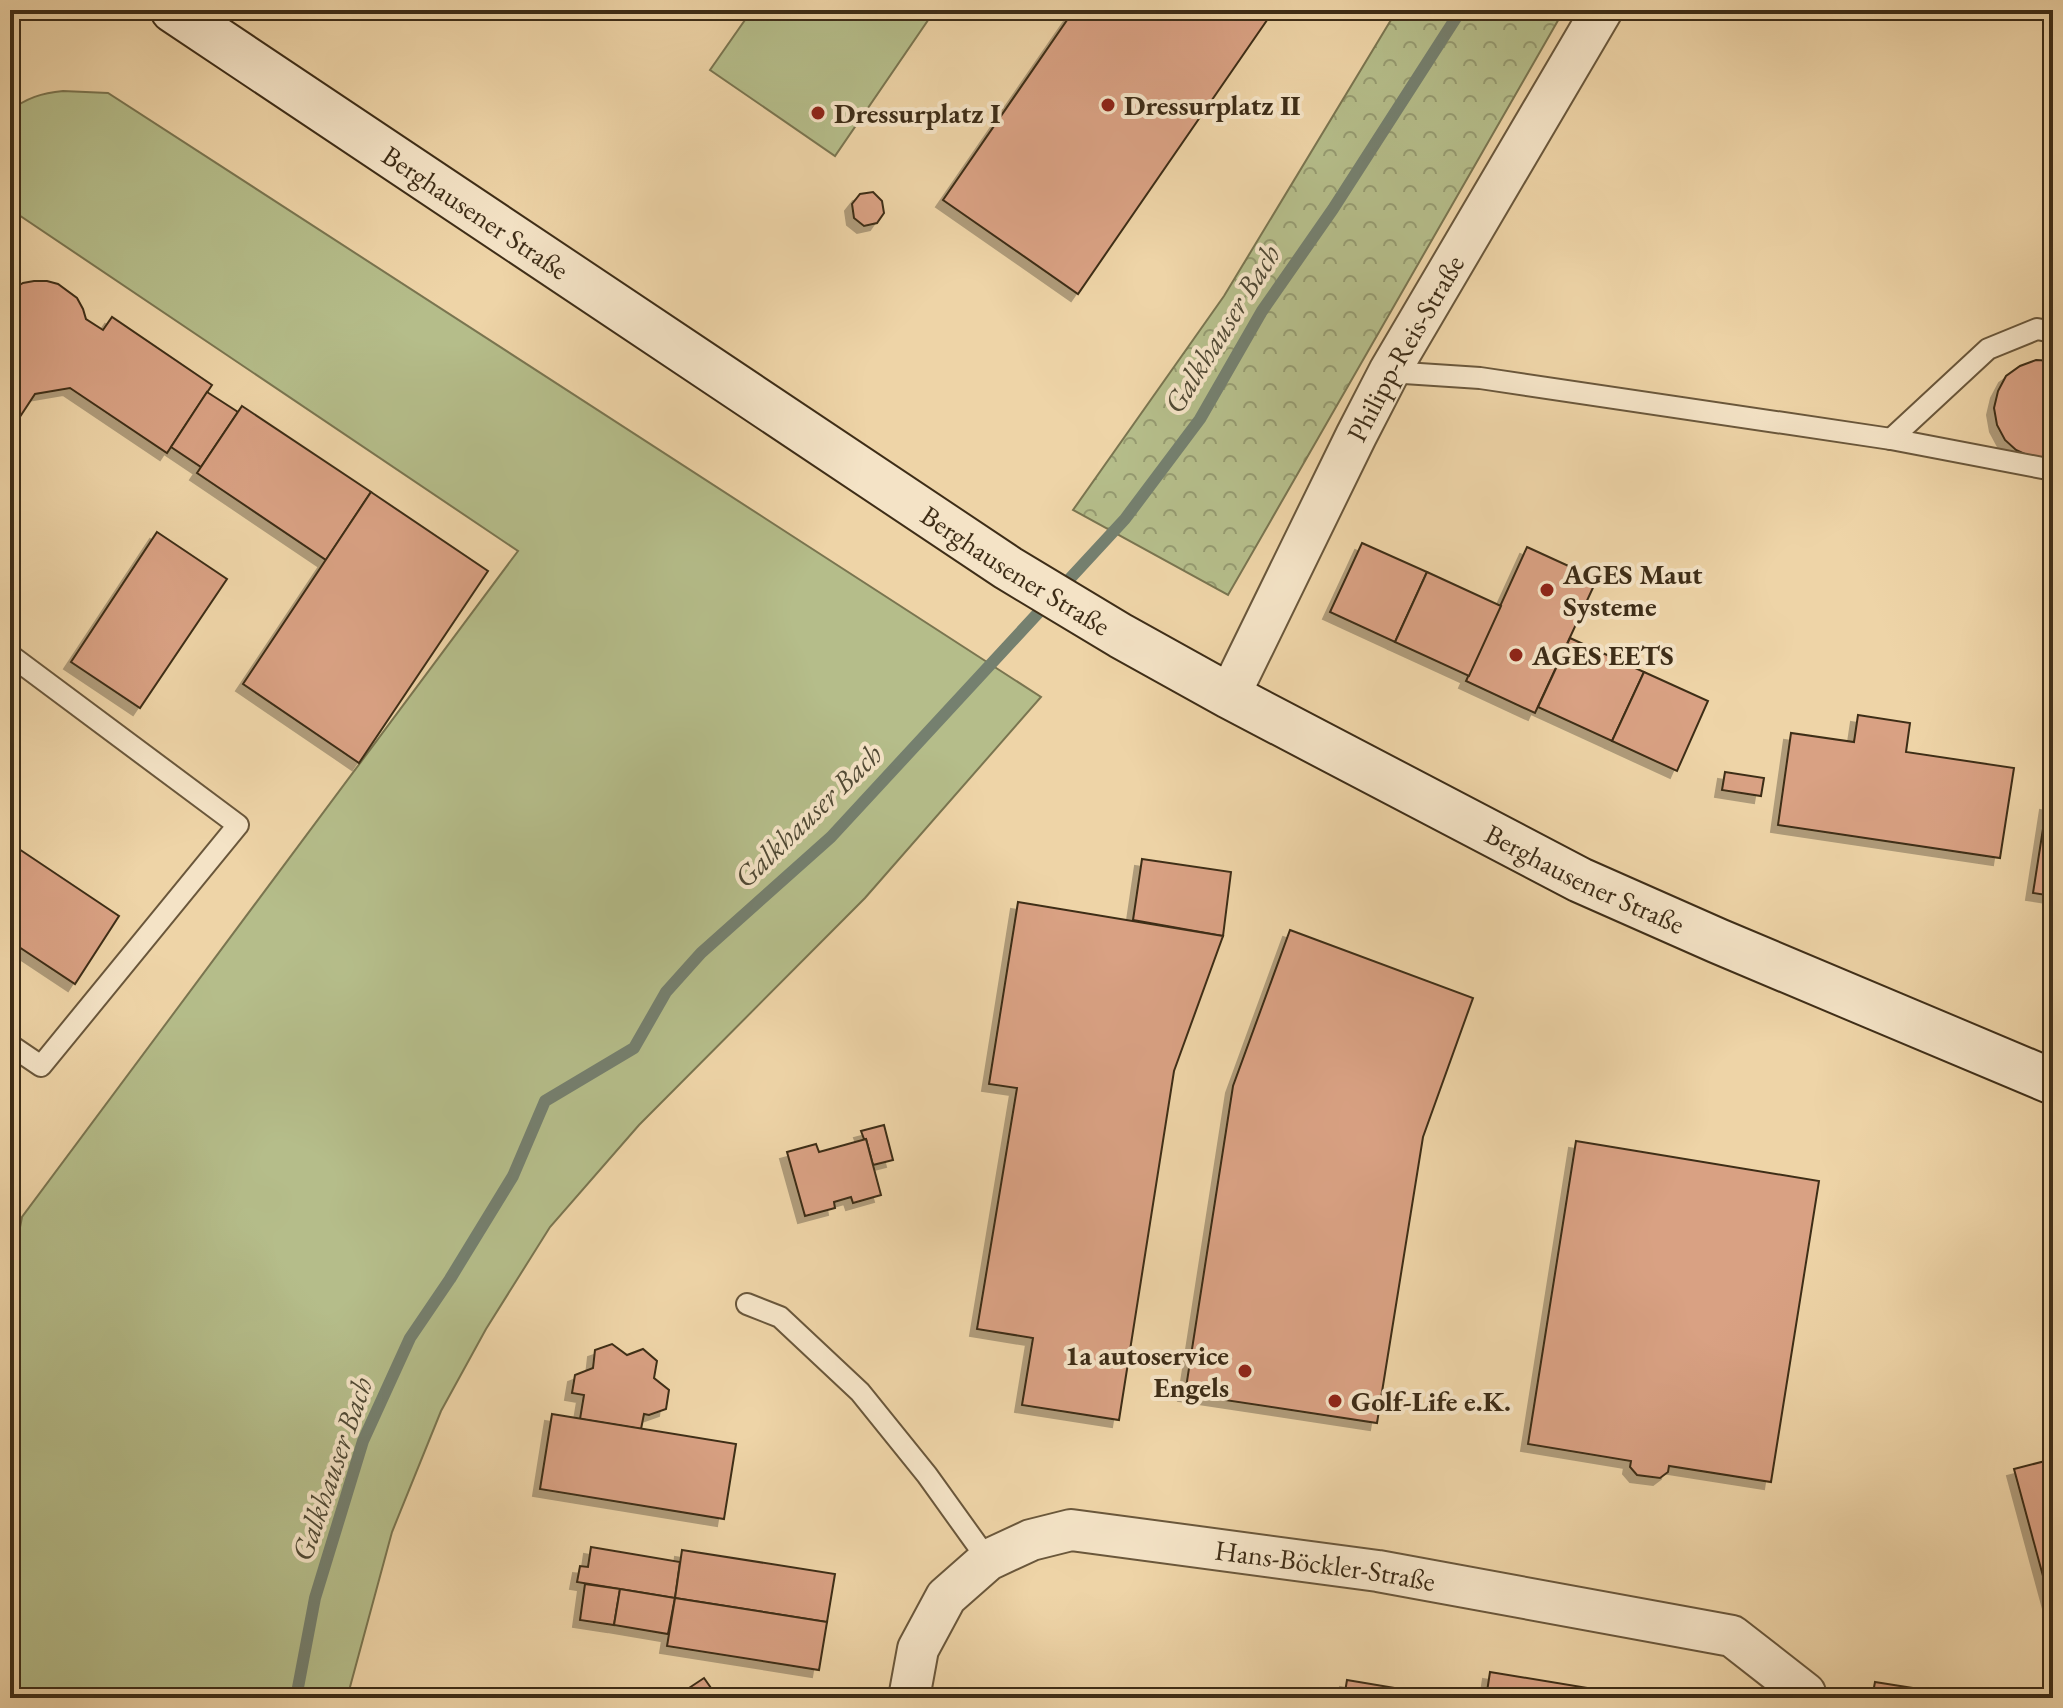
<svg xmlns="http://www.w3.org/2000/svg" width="2063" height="1708" font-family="'EB Garamond',serif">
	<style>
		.grass { fill: #b5bd8a; stroke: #7a7550; stroke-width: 2 }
		.forest { fill: url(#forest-crowns); stroke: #7a7550; stroke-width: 2 }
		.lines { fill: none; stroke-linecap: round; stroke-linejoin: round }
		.stream { stroke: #75806f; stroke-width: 12 }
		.building { fill: #d9a183; stroke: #3e2d17; stroke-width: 2; filter: url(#shadow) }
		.service-casing { stroke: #6a573b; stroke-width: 24 }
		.minor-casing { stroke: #6a573b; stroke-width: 44 }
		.secondary-casing { stroke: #3e2d17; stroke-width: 48 }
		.service { stroke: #f4e3c6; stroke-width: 20 }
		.minor { stroke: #f4e3c6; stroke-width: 40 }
		.secondary { stroke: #f4e3c6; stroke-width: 44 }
		.poi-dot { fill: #8f2418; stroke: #f4e3c6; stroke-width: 3 }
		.labels { text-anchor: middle; stroke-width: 8; stroke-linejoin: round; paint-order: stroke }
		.poi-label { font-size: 28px; font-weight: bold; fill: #3e2d17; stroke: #f4e3c6; text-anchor: start }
		.street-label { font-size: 28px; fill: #3e2d17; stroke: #f4e3c6 }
		.water-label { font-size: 30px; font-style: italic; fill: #504934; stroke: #f4e3c6 }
	</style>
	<defs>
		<pattern id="forest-crowns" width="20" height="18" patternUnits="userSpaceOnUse" patternTransform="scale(2)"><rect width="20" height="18" fill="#b5bd8a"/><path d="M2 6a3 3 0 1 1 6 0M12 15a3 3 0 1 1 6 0" fill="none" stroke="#959a70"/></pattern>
		<filter id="shadow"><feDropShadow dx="-7" dy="7" stdDeviation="0" flood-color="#0004"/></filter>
	</defs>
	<rect width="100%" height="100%" fill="#eed4a7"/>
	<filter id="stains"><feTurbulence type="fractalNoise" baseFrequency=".0025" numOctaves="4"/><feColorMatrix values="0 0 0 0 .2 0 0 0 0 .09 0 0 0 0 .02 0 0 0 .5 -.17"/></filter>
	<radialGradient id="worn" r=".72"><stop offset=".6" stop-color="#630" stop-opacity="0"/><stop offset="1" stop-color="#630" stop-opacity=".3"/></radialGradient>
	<g class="grass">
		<path d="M752 10H935L835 156 710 70Z"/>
		<path d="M63 91 108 93 1041 697 865 898 639 1125 550 1227 486 1329 441 1411 392 1532 347 1698H10V1279L22 1217 518 551 10 209V111C26 98 42 93 63 91Z"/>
	</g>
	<path class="forest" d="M1397 10H1564L1228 595 1073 510 1224 296Z"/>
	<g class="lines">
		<path class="stream" d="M296 1698 315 1598 363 1441 410 1338 450 1279 513 1176 545 1101 634 1048 666 992 701 953 831 837 1125 519 1200 419 1262 311 1333 209 1461 10"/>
	</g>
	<g class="building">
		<path d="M1074 10H1274L1078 294 943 200Z"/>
		<path d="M873 192 882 201 884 213 877 223 864 226 854 218 852 204 860 194Z"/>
		<path d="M34 281H47L58 284 77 298 83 309 86 319 103 330 112 317 212 385 167 453 70 388 35 394 10 432V291L23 283Z"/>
		<path d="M2036 360 2053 361V457L2044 458 2029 456 2016 450 2005 440 1997 425 1994 408 1998 391 2006 376 2020 366Z"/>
		<path d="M207 392 238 412 201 467 171 447Z"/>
		<path d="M242 406 371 492 326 560 197 473Z"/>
		<path d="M371 492 488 571 359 763 243 684Z"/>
		<path d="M157 532 227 579 140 708 71 662Z"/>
		<path d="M1362 543 1427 572 1395 642 1330 612Z"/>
		<path d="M1527 547 1597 579 1535 713 1466 681Z"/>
		<path d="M1427 572 1501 606 1469 676 1395 642Z"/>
		<path d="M1570 638 1644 672 1612 741 1538 707Z"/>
		<path d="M1644 672 1708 701 1677 771 1612 741Z"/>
		<path d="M1858 715 1910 723 1906 752 2014 768 2000 858 1778 825 1791 733 1854 742Z"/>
		<path d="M1725 772 1764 778 1761 796 1722 790Z"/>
		<path d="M2047 803 2053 804V896L2033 893Z"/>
		<path d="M10 843 119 916 75 984 10 941Z"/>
		<path d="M1142 859 1231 872 1223 936 1133 920Z"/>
		<path d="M1018 902 1223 936 1174 1071 1119 1420 1022 1405 1033 1338 977 1329 1017 1088 989 1084Z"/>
		<path d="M1290 930 1473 998 1423 1137 1377 1423 1185 1394 1233 1086Z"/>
		<path d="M884 1125 893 1160 873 1165 866 1139H864L861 1131Z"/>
		<path d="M866 1139 881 1195 853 1203 851 1197 834 1202 835 1208 805 1216 787 1152 816 1144 819 1152Z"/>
		<path d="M1576 1141 1819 1181 1771 1482 1669 1466 1668 1472 1660 1478 1637 1475 1630 1467 1631 1461 1528 1444Z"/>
		<path d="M612 1344 627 1355 643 1349 657 1361 654 1378 669 1390 666 1409 649 1415 644 1414 641 1429 580 1419 584 1395 572 1393 575 1375 593 1368 595 1350Z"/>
		<path d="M552 1414 736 1444 724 1519 540 1489Z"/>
		<path d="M2053 1459V1613L2014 1469Z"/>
		<path d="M591 1547 680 1562 675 1598 577 1582 580 1566 588 1567Z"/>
		<path d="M682 1550 835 1574 827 1622 675 1598Z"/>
		<path d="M585 1584 620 1589 614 1625 580 1620Z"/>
		<path d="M620 1589 675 1598 668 1634 614 1625Z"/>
		<path d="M675 1598 827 1622 819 1670 667 1646Z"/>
		<path d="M1490 1672 1630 1695 1629 1698H1486Z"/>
		<path d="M704 1678 718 1698H674Z"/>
		<path d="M1347 1680 1431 1694V1698H1344Z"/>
		<path d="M1875 1682 1976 1698H1872Z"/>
		<path d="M1668 1689 1702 1695 1701 1698H1667Z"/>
	</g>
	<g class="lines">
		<g class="service-casing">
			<g id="service">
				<path d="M1389 372 1480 378 1891 439 2053 470"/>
				<path d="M1891 439 1988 349 2037 329 2053 332"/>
				<path d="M10 655 238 825 41 1066 10 1045"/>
				<path d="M747 1304 780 1317 860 1392 927 1475 988 1560"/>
			</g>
		</g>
		<g class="minor-casing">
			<g id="minor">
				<path id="s1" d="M1229 696 1356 436 1389 372 1602 10"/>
				<path id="s2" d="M909 1698 918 1649 946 1597 988 1560 1031 1540 1071 1530 1378 1571 1732 1636 1805 1693 1806 1698"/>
			</g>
		</g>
		<g class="secondary-casing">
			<g id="secondary">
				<path id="s3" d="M173 10 1008 568 1121 636 1229 696 1580 880 1718 941 2053 1082"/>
			</g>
		</g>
		<use href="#service" class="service"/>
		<use href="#minor" class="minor"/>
		<use href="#secondary" class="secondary"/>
	</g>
	<g class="poi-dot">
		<circle cx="1108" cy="105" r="8"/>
		<circle cx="818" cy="113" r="8"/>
		<circle cx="1547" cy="590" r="8"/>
		<circle cx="1516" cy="655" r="8"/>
		<circle cx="1245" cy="1371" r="8"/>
		<circle cx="1335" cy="1401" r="8"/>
	</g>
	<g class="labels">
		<g class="poi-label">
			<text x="1124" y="115">Dressurplatz II</text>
			<text x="834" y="123">Dressurplatz I</text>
			<text x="1563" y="584">AGES Maut<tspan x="1563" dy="32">Systeme</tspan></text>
			<text x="1532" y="665">AGES EETS</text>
			<text x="1229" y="1365" text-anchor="end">1a autoservice<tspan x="1229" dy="32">Engels</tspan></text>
			<text x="1351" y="1411">Golf-Life e.K.</text>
		</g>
		<g class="street-label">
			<text dy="10" stroke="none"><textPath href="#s3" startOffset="364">Berghausener Straße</textPath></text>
			<text dy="10" stroke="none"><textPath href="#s1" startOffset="390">Philipp-Reis-Straße</textPath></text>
			<text dy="10" stroke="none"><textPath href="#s3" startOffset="1012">Berghausener Straße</textPath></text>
			<text dy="10" stroke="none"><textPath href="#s3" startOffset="1660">Berghausener Straße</textPath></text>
			<text dy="10" stroke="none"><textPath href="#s2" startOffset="510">Hans-Böckler-Straße</textPath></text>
		</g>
		<g class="water-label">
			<text transform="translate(1222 329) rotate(-58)" y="10">Galkhauser Bach</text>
			<text transform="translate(808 816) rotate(-44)" y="10">Galkhauser Bach</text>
			<text transform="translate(332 1469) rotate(-71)" y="10">Galkhauser Bach</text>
		</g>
	</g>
	<rect width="2063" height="1708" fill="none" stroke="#eed4a7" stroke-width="40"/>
	<rect x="12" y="12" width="2039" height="1684" fill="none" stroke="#3e2d17" stroke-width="4"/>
	<rect x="20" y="20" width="2023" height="1668" fill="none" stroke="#3e2d17" stroke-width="2"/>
	<rect width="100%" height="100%" filter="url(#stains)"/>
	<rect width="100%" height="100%" fill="url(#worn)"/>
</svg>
